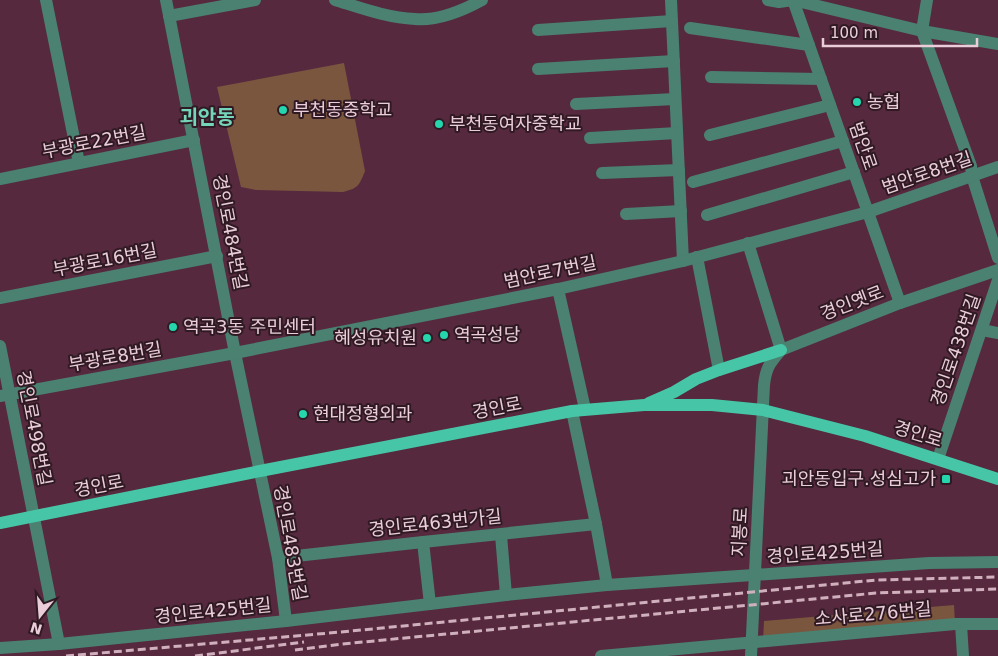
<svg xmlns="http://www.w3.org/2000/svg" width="998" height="656" font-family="'DejaVu Sans','Noto Sans KR',sans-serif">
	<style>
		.green { fill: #7a563f }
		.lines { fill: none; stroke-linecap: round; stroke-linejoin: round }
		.minor { stroke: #4a8171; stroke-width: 12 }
		.major { stroke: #46c6a6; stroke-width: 12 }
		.rail { stroke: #d0b0bc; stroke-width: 3; stroke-dasharray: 8 4; stroke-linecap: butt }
		.poi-dot { fill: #24d5ae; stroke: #2f1a23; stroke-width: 2 }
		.labels { text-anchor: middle; stroke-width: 4; stroke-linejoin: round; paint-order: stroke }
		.poi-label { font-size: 18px; fill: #eacdd8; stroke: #2f1a23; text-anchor: start }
		.street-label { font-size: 18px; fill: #eacdd8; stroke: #2f1a23 }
		.quarter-label { font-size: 20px; font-weight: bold; fill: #75d5b9; stroke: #2f1a23 }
	</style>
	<rect width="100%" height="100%" fill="#56293e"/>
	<g class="green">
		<path d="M344 63 365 171C359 186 358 188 343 192L256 190 241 187 217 87Z"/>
		<path d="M954 605 955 624 763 641 764 621Z"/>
	</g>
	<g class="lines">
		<g class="minor">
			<path d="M46 0 79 163"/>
			<path d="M166 0 235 353 278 558 286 621"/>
			<path d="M335 0C361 8 388 18 415 19 438 21 462 11 482 0"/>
			<path d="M671 0 683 261"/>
			<path d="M768 0 779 2 793 0 922 31 998 44"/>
			<path d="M793 0 900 303"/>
			<path d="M927 0 922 31 971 166 972 176 998 258"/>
			<path d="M169 16 255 0"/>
			<path d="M690 28 809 45"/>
			<path d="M538 30 672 21"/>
			<path d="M538 69 674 61"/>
			<path d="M711 77 821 79"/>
			<path d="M576 104 675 99"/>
			<path d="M710 135 830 105"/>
			<path d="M590 138 677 133"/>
			<path d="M602 173 679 170"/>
			<path d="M0 179 194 140"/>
			<path d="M693 182 843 141"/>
			<path d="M626 214 681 211"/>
			<path d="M707 215 854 172"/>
			<path d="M748 243 781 350"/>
			<path d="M697 257 719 370"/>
			<path d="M558 289 585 409"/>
			<path d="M0 298 217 256"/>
			<path d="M982 330 998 333"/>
			<path d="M0 346 59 644"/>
			<path d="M0 396 235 353 558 289 683 261 868 212 998 167"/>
			<path d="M572 411 596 524 607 585"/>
			<path d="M938 459 998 280"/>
			<path d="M501 535 506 595"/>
			<path d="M423 542 430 604"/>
			<path d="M278 558 423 542 596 524"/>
			<path d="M961 624 963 656"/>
			<path d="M0 648 59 644 286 621 506 595 607 585 929 563 998 562"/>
			<path d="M601 656 955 624H998"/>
			<path d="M751 656 764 385C766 367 770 363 781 350L900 303 998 270"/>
		</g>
		<g class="major">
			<path d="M649 403 674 392 696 379 719 370 781 350"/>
			<path d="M0 523 260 471 572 411 644 405H712L763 410 865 436 998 479"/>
		</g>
		<g class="rail">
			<path d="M295 650 342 644 876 593 998 589"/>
			<path d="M66 656 341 632 876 580 998 577"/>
			<path d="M195 656 304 642"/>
		</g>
	</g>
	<g class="poi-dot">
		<circle cx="857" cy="102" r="5"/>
		<circle cx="283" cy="110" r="5"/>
		<circle cx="439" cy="124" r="5"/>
		<circle cx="173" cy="327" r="5"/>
		<circle cx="444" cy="335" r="5"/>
		<circle cx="427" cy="338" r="5"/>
		<circle cx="303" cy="414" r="5"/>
		<rect x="941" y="474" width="10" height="10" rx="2.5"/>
	</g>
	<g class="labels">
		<g class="poi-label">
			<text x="867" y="108">농협</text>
			<text x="293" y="116">부천동중학교</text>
			<text x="449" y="130">부천동여자중학교</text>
			<text x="183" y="333">역곡3동 주민센터</text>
			<text x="454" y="341">역곡성당</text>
			<text x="417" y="344" text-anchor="end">혜성유치원</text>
			<text x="313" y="420">현대정형외과</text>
			<text x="936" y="485" text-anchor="end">괴안동입구.성심고가</text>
		</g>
		<g class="street-label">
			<text transform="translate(94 142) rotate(-11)" y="6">부광로22번길</text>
			<text transform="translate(863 146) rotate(71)" y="6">범안로</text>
			<text transform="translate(927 173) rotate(-19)" y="6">범안로8번길</text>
			<text transform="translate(230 232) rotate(79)" y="6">경인로484번길</text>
			<text transform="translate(105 260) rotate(-11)" y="6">부광로16번길</text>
			<text transform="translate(550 272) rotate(-12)" y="6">범안로7번길</text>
			<text transform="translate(852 303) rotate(-21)" y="6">경인옛로</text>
			<text transform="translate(956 350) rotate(-71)" y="6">경인로438번길</text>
			<text transform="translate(115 357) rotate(-10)" y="6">부광로8번길</text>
			<text transform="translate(497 408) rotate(-11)" y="6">경인로</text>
			<text transform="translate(34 428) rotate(79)" y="6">경인로498번길</text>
			<text transform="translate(918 434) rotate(17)" y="6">경인로</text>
			<text transform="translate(99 486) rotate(-11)" y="6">경인로</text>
			<text transform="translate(435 523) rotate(-6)" y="6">경인로463번가길</text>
			<text transform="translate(740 532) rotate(-87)" y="6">지봉로</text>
			<text transform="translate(290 543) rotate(80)" y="6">경인로483번길</text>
			<text transform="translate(825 553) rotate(-4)" y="6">경인로425번길</text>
			<text transform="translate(213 611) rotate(-6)" y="6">경인로425번길</text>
			<text transform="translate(873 614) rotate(-5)" y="6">소사로276번길</text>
		</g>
		<g class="quarter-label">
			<text x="207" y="124">괴안동</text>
		</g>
	</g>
	<g transform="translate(40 616) rotate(197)" stroke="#2f1a23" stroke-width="4" paint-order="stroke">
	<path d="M0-4L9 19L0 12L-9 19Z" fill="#eacdd8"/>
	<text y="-8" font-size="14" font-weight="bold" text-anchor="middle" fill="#eacdd8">N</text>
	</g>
	<path d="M823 38v8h154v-8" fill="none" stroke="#eacdd8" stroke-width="2.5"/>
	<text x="830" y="38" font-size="15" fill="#eacdd8" stroke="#2f1a23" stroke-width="4" paint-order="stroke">100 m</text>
</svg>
